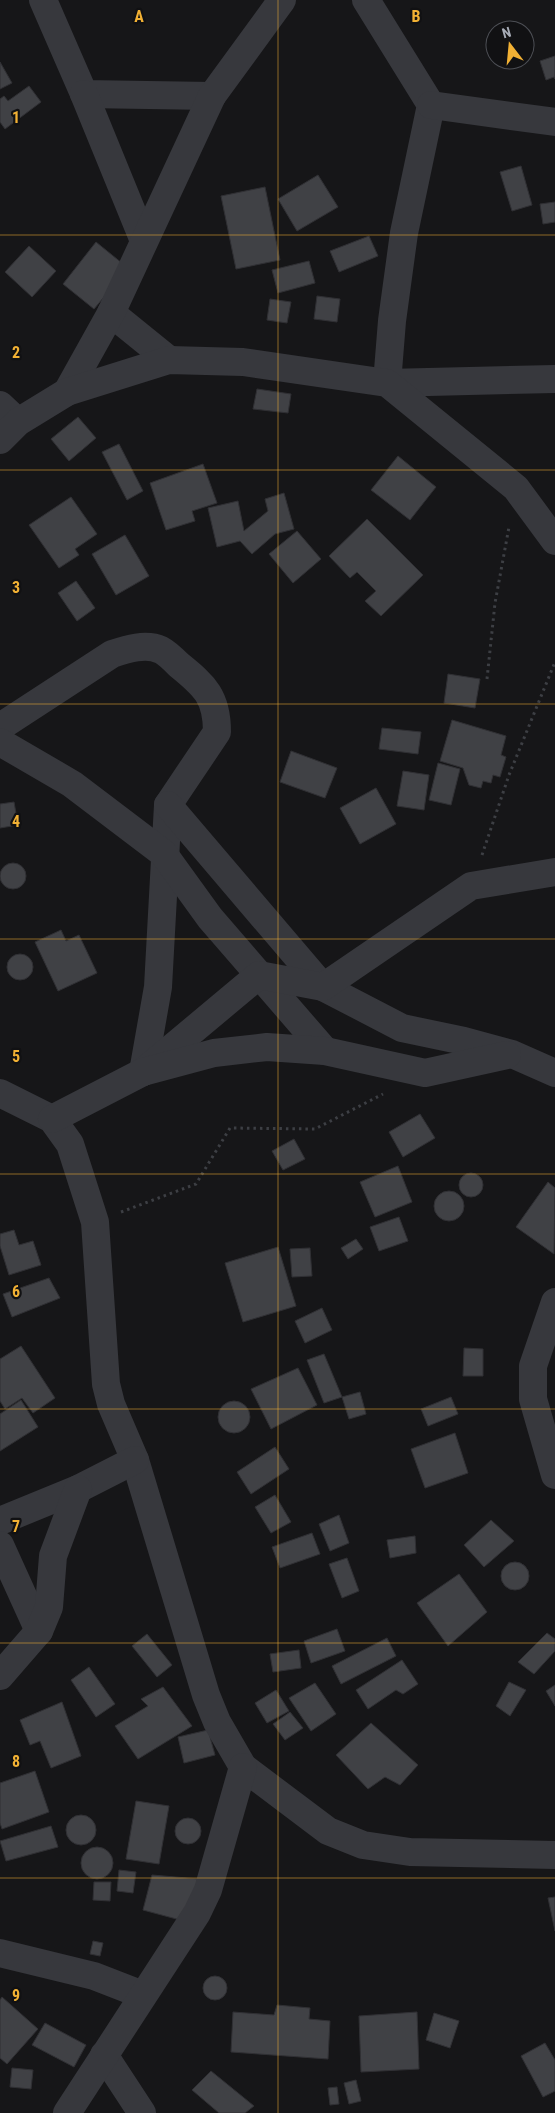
<svg xmlns="http://www.w3.org/2000/svg" width="555" height="2113" font-family="'Roboto Condensed',sans-serif">
	<style>
		.building { fill: #404145; stroke: #303034 }
		.lines { fill: none; stroke-linecap: round; stroke-linejoin: round }
		.path { stroke: #3d3f44; stroke-width: 3; stroke-dasharray: 2.5 4; stroke-linecap: butt }
		.minor { stroke: #37383d; stroke-width: 28 }
		.grid { fill: none; stroke: #f2b134; stroke-width: 1; stroke-opacity: 0.55 }
		.grid-label { font-size: 16px; text-anchor: middle; font-weight: bold; fill: #f2b134; stroke: #111113; stroke-width: 4.5; stroke-linejoin: round; paint-order: stroke }
	</style>
	<rect width="100%" height="100%" fill="#161618"/>
	<g class="building">
		<path d="M555 56V79L554 77 546 80 540 61Z"/>
		<path d="M0 62 12 83 0 89Z"/>
		<path d="M29 86 41 102 5 129 0 122V99L4 96 8 101Z"/>
		<path d="M521 166 532 205 512 211 500 172Z"/>
		<path d="M318 175 338 207 297 231 278 199Z"/>
		<path d="M265 187 280 260 236 269 221 196Z"/>
		<path d="M555 202V222L543 224 540 204Z"/>
		<path d="M369 236 378 256 339 272 330 251Z"/>
		<path d="M96 242 128 268 94 309 63 284Z"/>
		<path d="M29 246 56 271 32 297 5 272Z"/>
		<path d="M309 261 315 283 278 293 272 270Z"/>
		<path d="M317 296 340 299 337 322 314 319Z"/>
		<path d="M270 299 291 302 287 323 267 320Z"/>
		<path d="M257 389 291 394 288 413 253 409Z"/>
		<path d="M78 417 96 438 69 461 51 439Z"/>
		<path d="M119 444 143 491 127 500 102 452Z"/>
		<path d="M398 456 436 487 410 520 371 490Z"/>
		<path d="M203 464 217 503 192 511 195 521 166 530 150 483Z"/>
		<path d="M284 493 294 529 275 534 252 554 240 541 217 547 208 508 238 501 244 531 268 511 265 499Z"/>
		<path d="M71 497 97 534 75 549 79 555 59 568 29 525Z"/>
		<path d="M367 519 423 575 381 616 365 601 376 591 357 572 350 578 329 556Z"/>
		<path d="M297 531 321 559 293 583 269 554Z"/>
		<path d="M125 535 149 576 116 595 92 554Z"/>
		<path d="M76 581 95 608 77 621 58 593Z"/>
		<path d="M448 674 480 679 475 708 444 703Z"/>
		<path d="M452 720 506 736 501 755 506 757 500 777 493 775 491 783 483 781 481 788 469 785 463 768 440 761Z"/>
		<path d="M382 728 421 732 418 754 379 749Z"/>
		<path d="M291 751 337 768 325 798 280 782Z"/>
		<path d="M438 763 460 769 451 805 429 800Z"/>
		<path d="M403 771 429 775 424 810 397 806Z"/>
		<path d="M376 788 396 824 360 844 340 808Z"/>
		<path d="M14 802 18 825 0 828V804Z"/>
		<circle cx="13" cy="876" r="13"/>
		<path d="M61 930 66 941 79 935 97 973 58 991 35 942Z"/>
		<circle cx="20" cy="967" r="13"/>
		<path d="M420 1114 435 1138 403 1157 389 1132Z"/>
		<path d="M294 1139 305 1159 283 1170 272 1151Z"/>
		<path d="M398 1166 412 1202 375 1217 360 1182Z"/>
		<circle cx="471" cy="1185" r="12"/>
		<path d="M548 1182 555 1188 554 1254 516 1227Z"/>
		<circle cx="449" cy="1206" r="15"/>
		<path d="M399 1217 408 1241 379 1251 370 1227Z"/>
		<path d="M14 1230 19 1245 33 1241 41 1265 9 1275 0 1246V1234Z"/>
		<path d="M356 1239 363 1249 348 1259 341 1248Z"/>
		<path d="M278 1247 296 1306 243 1322 225 1263Z"/>
		<path d="M310 1248 312 1276 292 1277 290 1249Z"/>
		<path d="M49 1278 60 1298 12 1317 3 1294Z"/>
		<path d="M322 1308 332 1330 305 1343 295 1321Z"/>
		<path d="M21 1346 55 1398 33 1413 22 1398 5 1409 0 1401V1359Z"/>
		<path d="M464 1348 483 1349V1376H463Z"/>
		<path d="M324 1354 342 1397 324 1403 307 1360Z"/>
		<path d="M298 1368 317 1405 271 1429 251 1389Z"/>
		<path d="M360 1392 366 1414 349 1419 342 1397Z"/>
		<path d="M451 1397 458 1414 428 1426 421 1409Z"/>
		<path d="M21 1400 38 1427 0 1451V1414Z"/>
		<circle cx="234" cy="1417" r="16"/>
		<path d="M455 1433 468 1473 425 1488 411 1449Z"/>
		<path d="M275 1447 289 1469 251 1494 237 1472Z"/>
		<path d="M275 1495 291 1522 271 1533 255 1507Z"/>
		<path d="M339 1515 349 1543 330 1551 319 1524Z"/>
		<path d="M491 1520 514 1541 484 1567 464 1545Z"/>
		<path d="M312 1533 320 1554 280 1568 272 1547Z"/>
		<path d="M415 1536 416 1553 390 1558 387 1540Z"/>
		<path d="M347 1558 359 1591 342 1598 329 1564Z"/>
		<circle cx="515" cy="1576" r="14"/>
		<path d="M459 1574 487 1612 448 1646 417 1603Z"/>
		<path d="M337 1629 345 1651 311 1663 304 1641Z"/>
		<path d="M547 1633 555 1639V1651L534 1674 518 1662Z"/>
		<path d="M147 1634 172 1665 157 1677 132 1646Z"/>
		<path d="M387 1638 396 1656 341 1684 332 1666Z"/>
		<path d="M299 1650 301 1668 273 1672 270 1654Z"/>
		<path d="M402 1660 418 1684 403 1694 396 1690 368 1709 356 1690Z"/>
		<path d="M89 1667 115 1704 96 1717 71 1680Z"/>
		<path d="M509 1682 526 1690 510 1716 496 1706Z"/>
		<path d="M315 1683 336 1714 311 1731 289 1698Z"/>
		<path d="M555 1685V1706L546 1691Z"/>
		<path d="M163 1687 192 1726 138 1759 115 1726 148 1706 141 1699Z"/>
		<path d="M276 1690 289 1711 267 1723 255 1703Z"/>
		<path d="M62 1702 81 1756 51 1768 40 1741 30 1745 20 1720Z"/>
		<path d="M290 1712 303 1728 285 1740 273 1724Z"/>
		<path d="M371 1723 418 1765 400 1785 385 1777 368 1789 336 1755Z"/>
		<path d="M208 1730 215 1755 184 1763 178 1737Z"/>
		<path d="M35 1771 49 1812 2 1829 0 1823V1783Z"/>
		<path d="M136 1801 169 1806 159 1864 126 1859Z"/>
		<circle cx="81" cy="1830" r="15"/>
		<circle cx="188" cy="1831" r="13"/>
		<path d="M51 1826 58 1847 6 1861 0 1841Z"/>
		<circle cx="97" cy="1863" r="16"/>
		<path d="M119 1870 136 1872 133 1893 117 1891Z"/>
		<path d="M152 1875 199 1879 184 1921 143 1910Z"/>
		<path d="M94 1882H111L110 1901 93 1900Z"/>
		<path d="M555 1897V1931L548 1898Z"/>
		<path d="M93 1941 103 1943 100 1956 90 1954Z"/>
		<circle cx="215" cy="1988" r="12"/>
		<path d="M2 1997 38 2029 7 2064 0 2058V2000Z"/>
		<path d="M277 2005 310 2008 309 2019 330 2021 328 2059 231 2052 233 2012 274 2015Z"/>
		<path d="M417 2012 419 2069 361 2072 359 2016Z"/>
		<path d="M434 2013 459 2021 450 2048 426 2040Z"/>
		<path d="M45 2023 86 2045 74 2067 32 2045Z"/>
		<path d="M545 2043 555 2060V2091L543 2097 521 2056Z"/>
		<path d="M12 2068 33 2070 31 2089 10 2087Z"/>
		<path d="M211 2071 254 2106 245 2113H219L192 2090Z"/>
		<path d="M356 2080 361 2101 349 2104 344 2083Z"/>
		<path d="M337 2087 339 2104 330 2105 328 2088Z"/>
	</g>
	<g class="lines">
		<g class="path">
			<path d="M487 679 495 603 509 527"/>
			<path d="M482 855 509 775 555 662"/>
			<path d="M121 1212 196 1184 230 1128 315 1129 383 1094"/>
		</g>
		<g class="minor">
			<path d="M43 0 84 94 212 96"/>
			<path d="M366 0 431 105 404 233 392 321 387 383 555 379"/>
			<path d="M84 94 144 241"/>
			<path d="M431 105 555 122"/>
			<path d="M111 313 169 360"/>
			<path d="M67 392 111 313 212 96 282 0"/>
			<path d="M0 405 18 422"/>
			<path d="M0 440 18 422 67 392 169 360 243 362 387 383 516 488 555 541"/>
			<path d="M0 727 112 654C127 649 146 643 161 650 167 653 174 660 179 665 205 686 217 697 217 732L168 805 158 987 143 1072"/>
			<path d="M0 742 72 784 163 853 210 918 325 1051"/>
			<path d="M168 805 323 987 402 1028 464 1041 512 1054 555 1073"/>
			<path d="M143 1072 259 975 323 987 471 886 555 872"/>
			<path d="M0 1093 52 1119 70 1144 95 1222 106 1384 111 1404 135 1460 206 1695 217 1722 243 1767 328 1831 363 1845 410 1852 555 1855"/>
			<path d="M52 1119 143 1072 214 1053 267 1047 325 1051 425 1073 507 1055"/>
			<path d="M555 1302 533 1366V1399L555 1475"/>
			<path d="M0 1521 78 1489 135 1460"/>
			<path d="M0 1545 39 1631"/>
			<path d="M0 1676 39 1631 49 1607 53 1556 78 1489"/>
			<path d="M0 1953 94 1976 143 1995"/>
			<path d="M104 2055 142 2113"/>
			<path d="M67 2113 197 1913 208 1890 243 1767"/>
		</g>
	</g>
	<path class="grid" d="M278 0V2113M0 235H555M0 470H555M0 704H555M0 939H555M0 1174H555M0 1409H555M0 1643H555M0 1878H555"/>
	<g class="grid-label">
		<text x="139" y="22">A</text>
		<text x="416" y="22">B</text>
		<text x="16" y="123">1</text>
		<text x="16" y="358">2</text>
		<text x="16" y="593">3</text>
		<text x="16" y="827">4</text>
		<text x="16" y="1062">5</text>
		<text x="16" y="1297">6</text>
		<text x="16" y="1532">7</text>
		<text x="16" y="1767">8</text>
		<text x="16" y="2001">9</text>
	</g>
	<g transform="translate(510 45) rotate(344)"><circle r="24" fill="#111113" stroke="#4d4f55"/>
	<path d="M0-4L9 19L0 12L-9 19Z" fill="#f2b134"/>
	<text y="-8" font-size="14" font-weight="bold" text-anchor="middle" fill="#a8adb8">N</text>
	</g>
</svg>
